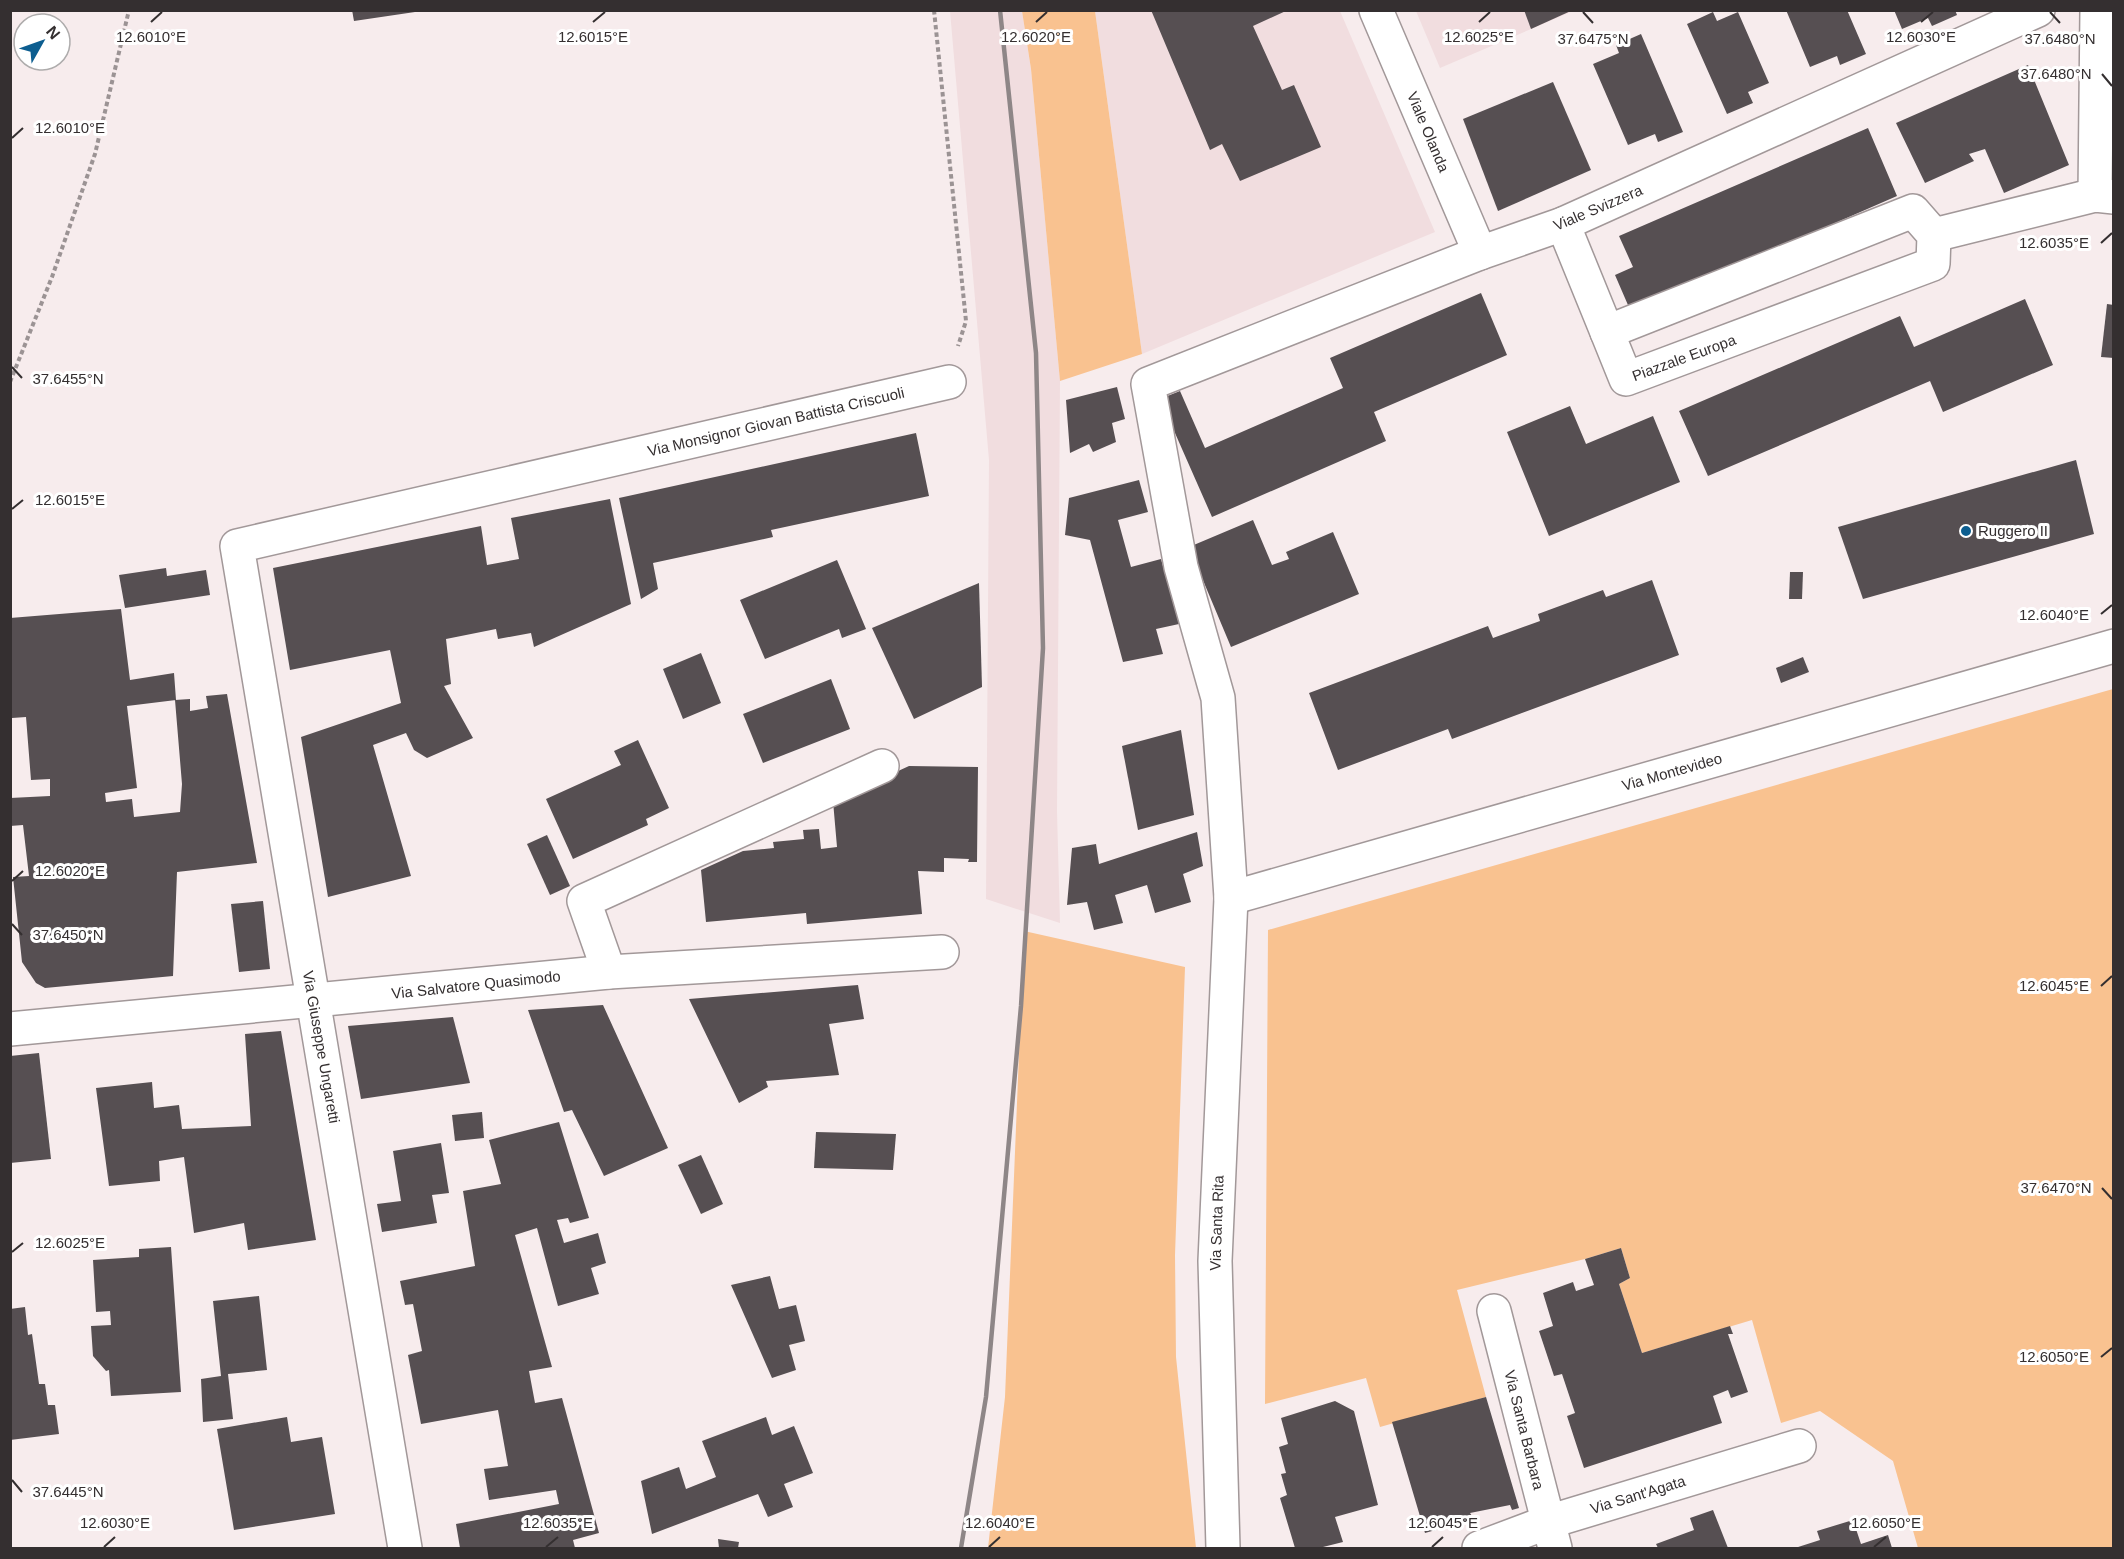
<svg xmlns="http://www.w3.org/2000/svg" width="2124" height="1559" font-family="Helvetica,sans-serif">
	<style>
		.built { fill: #f1dddf }
		.green { fill: #f9c290 }
		.building { fill: #564f52 }
		.lines { fill: none; stroke-linecap: round; stroke-linejoin: round }
		.minor-casing { stroke: #a29899; stroke-width: 36 }
		.path { stroke: #9b9394; stroke-width: 4; stroke-dasharray: 4.5 3; stroke-linecap: butt }
		.minor { stroke: #fff; stroke-width: 33 }
		.rail { stroke: #8e8687; stroke-width: 4.5 }
		.ticks { fill: none; stroke: #342f30; stroke-width: 2 }
		.poi-dot { fill: #0d5e90; stroke: #fff; stroke-width: 2 }
		.labels { text-anchor: middle; stroke-width: 6; stroke-linejoin: round; paint-order: stroke }
		.street-label { font-size: 15px; fill: #342f30; stroke: #fff }
		.poi-label { font-size: 15px; fill: #342f30; stroke: #fff; text-anchor: start }
		.ticks-label { font-size: 15px; text-anchor: middle; fill: #342f30; stroke: #fff; stroke-width: 6; stroke-linejoin: round; paint-order: stroke }
	</style>
	<rect width="100%" height="100%" fill="#f7eced"/>
	<g class="built">
		<path d="M950 11H1022L1031 69 1060 381 1057 812 1060 923 986 899 989 460Z"/>
		<path d="M1095 11H1340L1435 232 1142 354Z"/>
		<path d="M1416 11H1573L1440 68Z"/>
	</g>
	<g class="green">
		<path d="M1022 11H1095L1142 354 1060 381 1031 69Z"/>
		<path d="M2113 689V1548H1918L1893 1461 1820 1411 1781 1423 1752 1320 1642 1353 1619 1284 1630 1278 1621 1248 1585 1259 1457 1290 1486 1397 1380 1427 1366 1378 1265 1404 1268 930Z"/>
		<path d="M1024 931 1185 967 1175 1255 1176 1357 1196 1548H988L1005 1397Z"/>
	</g>
	<g class="building">
		<path d="M352 10H415V12L354 21Z"/>
		<path d="M1151 10H1288L1253 26 1282 90 1294 85 1321 147 1240 181 1222 144 1210 150Z"/>
		<path d="M1524 10H1573L1531 29Z"/>
		<path d="M1786 10H1847L1866 54 1840 65 1837 56 1810 67Z"/>
		<path d="M1894 10H1955L1957 15 1932 26 1928 18 1902 29Z"/>
		<path d="M1713 12 1717 21 1738 12 1769 83 1748 92 1753 103 1727 114 1687 24Z"/>
		<path d="M1641 34 1683 132 1658 142 1655 134 1628 145 1593 64 1619 53 1616 45Z"/>
		<path d="M2028 65 2069 165 2004 193 1985 149 1969 154 1974 161 1925 183 1896 123Z"/>
		<path d="M1553 82 1591 170 1498 211 1463 119Z"/>
		<path d="M1868 128 1897 196 1631 312 1615 275 1633 267 1619 236Z"/>
		<path d="M1481 293 1507 355 1374 412 1386 441 1212 517 1160 399 1180 391 1205 448 1343 388 1330 358Z"/>
		<path d="M2025 299 2053 365 1943 412 1930 381 1708 476 1679 411 1900 316 1914 347Z"/>
		<path d="M2107 304 2114 305V358L2101 357Z"/>
		<path d="M1117 387 1125 419 1112 423 1116 442 1093 452 1089 444 1070 453 1066 400Z"/>
		<path d="M1570 406 1586 444 1653 416 1680 482 1549 536 1507 432Z"/>
		<path d="M916 433 929 496 771 530 773 537 653 563 658 589 641 599 619 498Z"/>
		<path d="M2076 460 2094 534 1863 599 1838 527Z"/>
		<path d="M1139 480 1148 512 1118 520 1131 567 1161 559 1179 624 1156 629 1163 654 1123 662 1090 540 1065 535 1069 498Z"/>
		<path d="M610 499 631 604 534 647 531 633 498 639 496 629 446 639 451 684 444 686 473 738 427 758 414 750 406 733 373 745 411 876 328 897 301 737 401 703 390 650 290 670 273 568 481 526 487 565 519 559 511 518Z"/>
		<path d="M1253 520 1272 565 1289 559 1286 552 1333 532 1359 594 1231 647 1189 547Z"/>
		<path d="M837 560 866 629 842 638 839 629 765 659 740 600Z"/>
		<path d="M166 568 167 576 206 570 210 595 125 608 119 575Z"/>
		<path d="M1790 572H1803L1802 599H1789Z"/>
		<path d="M1652 580 1679 655 1452 739 1448 729 1338 770 1309 693 1488 626 1493 638 1540 621 1538 614 1603 590 1606 597Z"/>
		<path d="M979 583 982 687 914 719 872 628Z"/>
		<path d="M121 609 130 680 174 673 176 700 127 706 137 788 105 793 106 802 132 799 134 817 180 812 182 784 175 700 190 699V711L208 708 206 696 227 694 257 863 177 872 173 976 45 988 36 983 22 962 13 877 29 876 23 825 10 826V798L50 796V779L31 780 26 717 12 718 10 618Z"/>
		<path d="M701 653 721 703 683 719 663 669Z"/>
		<path d="M1803 657 1809 672 1781 683 1776 668Z"/>
		<path d="M831 679 850 729 763 763 743 714Z"/>
		<path d="M1181 730 1194 815 1138 830 1122 746Z"/>
		<path d="M638 740 669 808 646 819 648 825 573 859 546 799 621 765 614 751Z"/>
		<path d="M909 766 978 767 977 862H968L969 859 944 858V872L918 871 922 914 807 924 806 913 706 922 701 870 743 851 774 848 773 842 804 839 803 830 819 829 821 849 837 847 833 801Z"/>
		<path d="M1197 832 1203 866 1183 874 1191 902 1155 913 1147 885 1115 895 1123 923 1094 930 1087 902 1067 905 1072 848 1096 844 1099 864Z"/>
		<path d="M547 835 570 886 550 895 527 844Z"/>
		<path d="M263 901 270 969 239 972 231 904Z"/>
		<path d="M858 985 864 1019 829 1024 839 1075 766 1081 768 1087 739 1103 689 999Z"/>
		<path d="M603 1005 668 1148 604 1176 572 1110 564 1112 528 1010Z"/>
		<path d="M453 1017 470 1083 361 1099 348 1026Z"/>
		<path d="M281 1031 316 1240 248 1250 244 1223 194 1233 184 1157 159 1161 160 1181 109 1186 96 1088 152 1082 154 1108 179 1105 182 1129 251 1126 245 1034Z"/>
		<path d="M39 1053 51 1159 10 1163V1056Z"/>
		<path d="M482 1112 484 1138 455 1141 452 1115Z"/>
		<path d="M559 1122 589 1218 570 1223 568 1218 557 1220 564 1243 598 1233 606 1263 591 1268 599 1294 558 1306 537 1228 515 1235 552 1367 529 1371 535 1403 562 1398 599 1533 573 1540 575 1548H460L456 1524 559 1504 556 1490 489 1500 484 1469 508 1466 498 1410 421 1424 408 1355 422 1351 413 1304 405 1305 400 1281 475 1266 463 1191 501 1184 489 1140Z"/>
		<path d="M816 1132 896 1134 893 1170 814 1168Z"/>
		<path d="M441 1143 449 1193 432 1195 437 1223 382 1232 377 1204 401 1201 393 1151Z"/>
		<path d="M701 1155 723 1204 701 1214 678 1165Z"/>
		<path d="M171 1247 181 1392 111 1396 109 1370 106 1371 93 1356 91 1326 111 1325 110 1311 96 1312 93 1260 139 1257V1249Z"/>
		<path d="M1621 1248 1630 1278 1619 1284 1642 1353 1730 1326 1733 1334H1728L1748 1392 1731 1398 1728 1390 1713 1396 1722 1423 1584 1468 1567 1416 1575 1413 1562 1374 1554 1376 1539 1331 1553 1326 1543 1293 1573 1282 1576 1291 1594 1285 1585 1259Z"/>
		<path d="M770 1276 779 1309 796 1305 805 1341 789 1345 796 1370 772 1378 731 1285Z"/>
		<path d="M259 1296 267 1370 228 1374 233 1419 203 1422 201 1379 221 1376 213 1301Z"/>
		<path d="M25 1307 28 1335 32 1334 39 1384H45L48 1405H55L59 1434 10 1440V1309Z"/>
		<path d="M1486 1397 1519 1508 1512 1510 1510 1505 1470 1513 1474 1519 1425 1533 1392 1422Z"/>
		<path d="M1335 1401 1354 1411 1378 1505 1335 1517 1343 1542 1319 1548H1295L1280 1498 1287 1495 1281 1474 1286 1473 1279 1447 1288 1444 1281 1418Z"/>
		<path d="M287 1417 291 1442 322 1437 335 1514 234 1530 217 1429Z"/>
		<path d="M766 1417 772 1435 794 1426 813 1473 784 1484 793 1507 768 1517 758 1494 652 1534 641 1481 679 1467 686 1489 716 1477 702 1441Z"/>
		<path d="M1713 1510 1728 1548H1658L1656 1544 1694 1530 1690 1518Z"/>
		<path d="M1853 1520 1861 1544 1888 1535 1892 1548H1795L1820 1540 1817 1531Z"/>
		<path d="M718 1539 739 1542 738 1548H719Z"/>
	</g>
	<g class="lines">
		<g class="minor-casing">
			<g id="minor">
				<path d="M1376 10 1480 253"/>
				<path d="M2095 195 2097 10"/>
				<path d="M1913 211 1934 235 1933 264 1626 379 1607 332Z"/>
				<path d="M1563 224 1607 332"/>
				<path d="M1934 235 2095 195 2114 197"/>
				<path d="M1231 898 2114 646"/>
				<path d="M609 972 584 901 882 766"/>
				<path d="M10 1029 609 972 942 952"/>
				<path d="M1494 1311 1555 1548"/>
				<path d="M405 1548 237 546 949 382"/>
				<path d="M1223 1548 1215 1261 1231 898 1218 698 1181 567 1148 384 1480 253 1563 224 2038 10"/>
				<path d="M1479 1548 1548 1522 1799 1446"/>
			</g>
		</g>
		<g class="path">
			<path d="M934 10 966 321 958 346"/>
			<path d="M10 382 52 277 95 154 129 10"/>
		</g>
		<use href="#minor" class="minor"/>
		<path class="rail" d="M961 1548 986 1397 1021 1006 1043 648 1036 353 1000 10"/>
	</g>
	<path class="ticks" d="M1583 12 1593 23M2050 12 2060 23M151 22 162 12M593 22 605 12M1036 22 1047 12M1479 22 1490 12M1921 22 1933 12M2102 74 2112 86M12 138 23 128M2101 243 2112 233M12 367 22 378M12 509 23 500M2101 614 2112 605M12 881 23 871M12 924 22 935M2101 986 2112 976M2102 1188 2112 1199M12 1252 23 1243M2101 1357 2112 1348M12 1480 22 1492M104 1547 115 1537M546 1547 558 1537M989 1547 1000 1537M1432 1547 1443 1537M1874 1547 1886 1537"/>
	<circle class="poi-dot" cx="1966" cy="531" r="6"/>
	<g class="labels">
		<g class="street-label">
			<text transform="translate(1428 132) rotate(67)" y="5">Viale Olanda</text>
			<text transform="translate(1598 208) rotate(-23)" y="5">Viale Svizzera</text>
			<text transform="translate(1684 358) rotate(-20)" y="5">Piazzale Europa</text>
			<text transform="translate(776 422) rotate(-13)" y="5">Via Monsignor Giovan Battista Criscuoli</text>
			<text transform="translate(1672 772) rotate(-16)" y="5">Via Montevideo</text>
			<text transform="translate(476 985) rotate(-6)" y="5">Via Salvatore Quasimodo</text>
			<text transform="translate(321 1047) rotate(80)" y="5">Via Giuseppe Ungaretti</text>
			<text transform="translate(1217 1223) rotate(-88)" y="5">Via Santa Rita</text>
			<text transform="translate(1524 1430) rotate(76)" y="5">Via Santa Barbara</text>
			<text transform="translate(1638 1495) rotate(-17)" y="5">Via Sant'Agata</text>
		</g>
		<g class="poi-label">
			<text x="1978" y="536">Ruggero II</text>
		</g>
	</g>
	<g class="ticks-label">
		<text x="151" y="42">12.6010°E</text>
		<text x="593" y="42">12.6015°E</text>
		<text x="1036" y="42">12.6020°E</text>
		<text x="1479" y="42">12.6025°E</text>
		<text x="1921" y="42">12.6030°E</text>
		<text x="2060" y="44">37.6480°N</text>
		<text x="1593" y="44">37.6475°N</text>
		<text x="2056" y="79">37.6480°N</text>
		<text x="70" y="133">12.6010°E</text>
		<text x="2054" y="248">12.6035°E</text>
		<text x="68" y="384">37.6455°N</text>
		<text x="70" y="505">12.6015°E</text>
		<text x="2054" y="620">12.6040°E</text>
		<text x="70" y="876">12.6020°E</text>
		<text x="68" y="940">37.6450°N</text>
		<text x="2054" y="991">12.6045°E</text>
		<text x="2056" y="1193">37.6470°N</text>
		<text x="70" y="1248">12.6025°E</text>
		<text x="2054" y="1362">12.6050°E</text>
		<text x="68" y="1497">37.6445°N</text>
		<text x="115" y="1528">12.6030°E</text>
		<text x="558" y="1528">12.6035°E</text>
		<text x="1000" y="1528">12.6040°E</text>
		<text x="1443" y="1528">12.6045°E</text>
		<text x="1886" y="1528">12.6050°E</text>
	</g>
	<rect width="2124" height="1559" fill="none" stroke="#342f30" stroke-width="24"/>
	<g transform="translate(42 42) rotate(50)"><circle r="28" fill="#ffffff" stroke="#aeacac" stroke-width="1.5"/>
	<path d="M0-4.5L10 22L0 15L-10 22Z" fill="#0d5e90"/>
	<text y="-9" font-size="16" font-weight="bold" text-anchor="middle" fill="#342f30">N</text>
	</g>
</svg>
